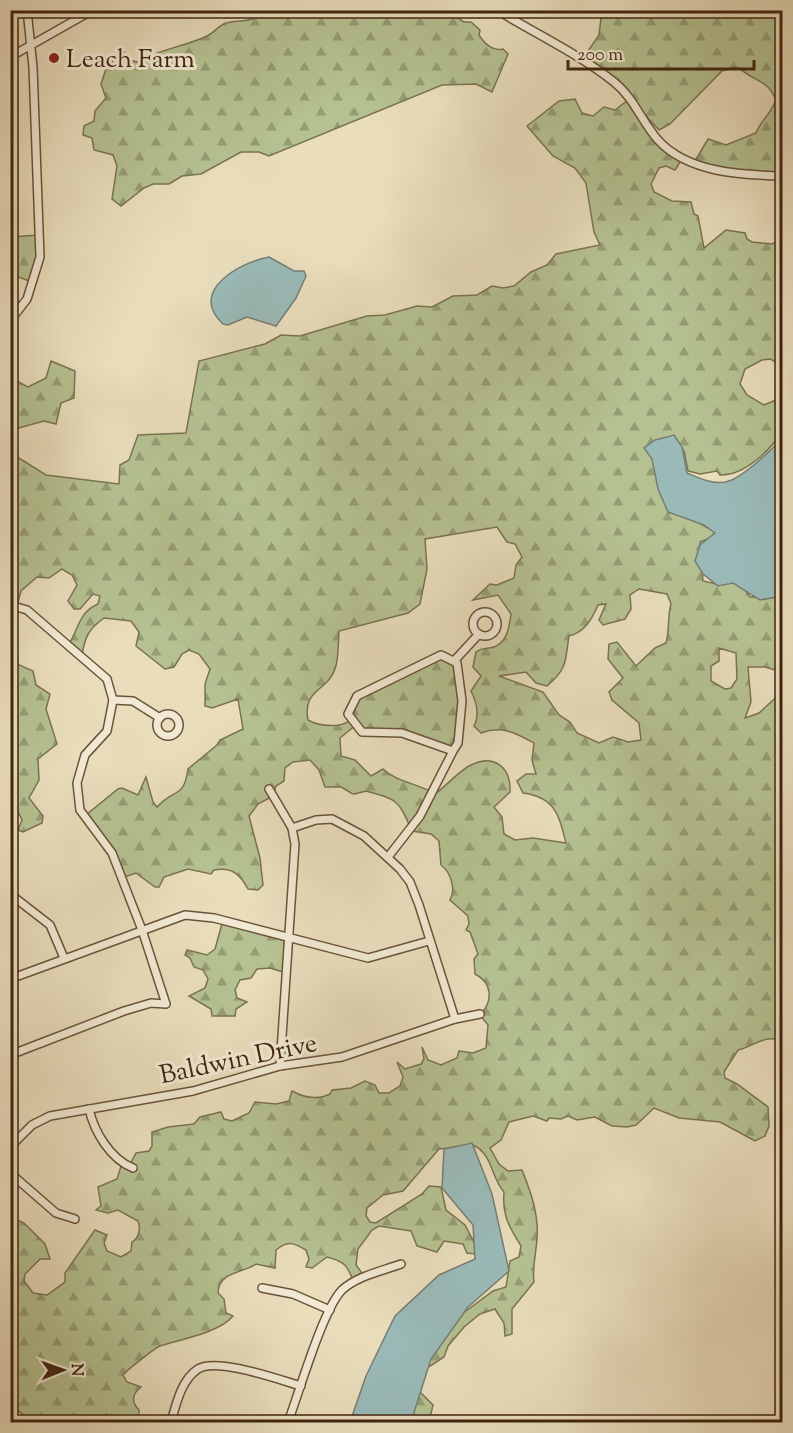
<svg xmlns="http://www.w3.org/2000/svg" width="793" height="1433" font-family="'Sorts Mill Goudy',serif">
	<style>
		.forest { fill: url(#forest-firs); stroke: #7b7350; stroke-width: 1.5; fill-rule: evenodd }
		.water { fill: #9abab8; stroke: #767e74; stroke-width: 1.5 }
		.lines { fill: none; stroke-linecap: round; stroke-linejoin: round }
		.minor-casing { stroke: #6b533a; stroke-width: 10 }
		.minor { stroke: #f1e9d3; stroke-width: 7 }
		.poi-dot { fill: #8f2418; stroke: #f1e9d3; stroke-width: 2 }
		.labels { text-anchor: middle; stroke-width: 6; stroke-linejoin: round; paint-order: stroke }
		.poi-label { font-size: 26px; fill: #41250f; stroke: #f1e9d3; text-anchor: start }
		.street-label { font-size: 26px; fill: #41250f; stroke: #f1e9d3 }
	</style>
	<defs>
		<pattern id="forest-firs" width="22" height="20" patternUnits="userSpaceOnUse" patternTransform="scale(1.5)"><rect width="22" height="20" fill="#b5c191"/><path d="M5 1l3.5 6h-7zM16 11l3.5 6h-7z" fill="#959d75"/></pattern>
	</defs>
	<rect width="100%" height="100%" fill="#e9ddbc"/>
	<filter id="stains"><feTurbulence type="fractalNoise" baseFrequency=".00333" numOctaves="4"/><feColorMatrix values="0 0 0 0 .2 0 0 0 0 .09 0 0 0 0 .02 0 0 0 .5 -.17"/></filter>
	<radialGradient id="worn" r=".72"><stop offset=".6" stop-color="#630" stop-opacity="0"/><stop offset="1" stop-color="#630" stop-opacity=".3"/></radialGradient>
	<g class="forest">
		<path d="M265 10 447 11 464 22H471L480 30 479 35C484 43 493 52 503 49L508 54 492 92 476 84 442 85 269 156 259 152H241L201 174 182 176 169 184H153L144 188 121 206 112 199 117 166 113 155 94 150 92 138 83 135 84 126 94 121 95 111 106 98 101 84 106 69 123 50 129 60 137 62C159 49 184 47 207 36 214 33 219 25 226 23 242 18 248 26 265 10Z"/>
		<path d="M626 10 782 11V176L738 174 695 161 708 139 726 145 756 133C761 120 771 114 776 100 770 86 765 84 752 77 746 74 743 70 736 67L722 71 670 124 659 130 616 83 582 60 599 35 601 18 605 12Z"/>
		<path d="M575 99 582 113 593 116 604 107 615 110 628 100 659 144 682 159 675 170 666 166 659 168 651 184 654 192 672 201 691 202 694 214 698 216 704 248 726 230 745 233 747 239 752 242 772 244 778 240 782 216V431C771 450 744 476 720 475L717 471 700 474 688 471 684 451 677 442 651 448C653 471 666 490 669 513L686 512 690 518 715 532 713 537 700 542 703 581 716 584 738 580 750 597H782V672L765 667H748L751 702 745 718 759 713 782 692V1041C765 1034 754 1046 738 1050L724 1072 725 1078 737 1084 768 1107 769 1126 765 1136 755 1141 720 1122 679 1118 654 1108 636 1125 627 1127 612 1126 595 1117 577 1120 568 1116 561 1119 549 1118 547 1121 533 1116 509 1122 501 1140 490 1148 499 1164 508 1171 522 1170C531 1192 539 1215 537 1239 536 1254 532 1267 534 1282L512 1309V1334L505 1336 504 1323 495 1309 480 1314 464 1327 448 1346 444 1357 427 1368 420 1392 433 1405 429 1422H408L419 1365 462 1314 493 1291 506 1287 510 1261 519 1257 521 1246C509 1227 502 1215 504 1192 491 1178 493 1154 473 1145L439 1149 403 1191 383 1195 367 1208 366 1216 370 1222 376 1223 422 1194 429 1186 441 1187 446 1210 465 1225 477 1248 475 1254 467 1253 463 1244 444 1241 437 1252 417 1246 411 1231 379 1226 372 1230 358 1249 356 1265 362 1273V1279L353 1281C348 1265 343 1261 327 1257L312 1268 306 1267 309 1259 306 1250C294 1243 288 1240 276 1250L275 1268 256 1264C243 1273 218 1272 218 1293L224 1299 226 1313 233 1316C219 1333 181 1339 160 1346 155 1348 127 1370 123 1375L127 1382 141 1387C132 1394 131 1402 139 1410L138 1422H27V1417L11 1406V1217L24 1223 45 1244 50 1259H40L25 1274 24 1281 33 1293 47 1295 65 1282V1273L95 1230 107 1235 104 1243 107 1251 121 1257 131 1251 132 1242C139 1238 141 1228 138 1221L118 1210 108 1213 96 1210 101 1206 98 1187 117 1179 122 1163 129 1166 136 1153 149 1151 152 1146V1132L168 1127 194 1124 200 1117 221 1112 224 1119 232 1121 249 1113 255 1102 276 1104 289 1101 292 1091C303 1097 316 1101 330 1094L332 1090 351 1088 365 1081 375 1085 379 1093H389L400 1086 403 1077 397 1062 405 1069 421 1064 424 1059 422 1047 428 1060 441 1065 457 1058 459 1051 473 1053 486 1048 488 1025 480 1015C493 1002 493 983 475 974L474 959 478 954 470 932 466 930 469 924 468 916 450 900C456 890 451 872 441 865L439 841 431 834 412 831C398 800 399 800 366 791 347 796 357 795 341 787H325L319 770 310 760 293 762 285 768 284 781 276 786 273 796 258 804 249 816 260 858 263 885 258 890 248 889C240 874 232 867 214 870L211 874 188 869 164 877 159 887H155L136 873 121 878 107 846 86 815 118 789 122 788 138 795 146 777 153 802 157 807C174 788 184 799 188 769L217 745 220 740 243 729 238 699 212 708 205 706V684L210 669 199 654 189 650 182 654 174 667 165 669 136 646 139 632 131 621 104 618C89 629 85 636 82 655L69 644C79 628 79 612 98 604L100 596 93 594 80 609H74L68 601 77 585 72 575 62 569 49 578 37 577 21 591 17 606 11 603V472L19 458 46 475 119 484 120 465 129 460 138 435 186 433 199 361 265 344 281 335 300 336 367 316 385 315 417 306 432 307 453 296 477 295 492 286 503 288 514 286 531 272 547 265 556 254 600 245 594 232 586 183 575 168 553 156 527 126 559 101ZM770 359 780 364C775 377 783 385 781 398L764 405 747 395 740 384 745 369 762 360ZM497 527 507 542 515 544 522 557 516 565 514 578 497 585 490 584 473 600 498 595 511 614C509 628 507 646 489 648 483 649 481 648 476 652L473 667 481 676 471 691C477 703 480 715 474 726L481 733C502 725 516 733 534 743L532 760 536 774H526L517 781 523 793C555 797 559 815 566 843L533 838 515 840 504 834 502 817 494 807 510 792C511 766 493 753 469 766 457 773 446 786 435 794 418 783 398 783 383 769L371 776 355 760 341 756 340 738 356 725 373 734 401 733 450 752C460 729 467 681 452 661L434 658 355 701C355 705 355 712 353 716 346 730 318 726 308 720 302 689 328 691 335 669 339 658 338 643 339 631L408 613 420 604 427 569 425 539ZM639 589 667 594 671 604C667 618 670 629 666 643L655 648 636 666 617 642 609 644 608 659 623 678 609 692 612 700 639 723 641 740 628 742 613 737 599 743 577 733 570 722 559 715 543 692 499 676 526 672 536 683 547 686C568 668 565 661 569 636 585 632 592 619 598 605L606 604 599 620 603 625 625 619 631 609 630 595ZM719 648 736 653 737 679 731 688 725 689 711 681V666L719 661Z"/>
		<path d="M39 235 34 283 11 274 10 237Z"/>
		<path d="M51 361 75 371 74 398 61 403 56 424 44 421 11 430V378L28 387 46 378Z"/>
		<path d="M11 655 19 665 33 671 36 685 50 694 46 709 57 744 38 759 39 780 29 798 43 816 42 823 23 832 18 830 22 820 12 799 16 788 10 777Z"/>
		<path d="M223 920 289 938 286 973 270 968 257 969 251 978 240 980 235 990 237 998 247 1002 236 1009 235 1016H212L211 1009 189 996 205 988 208 979 203 970 194 967 190 958 185 955 187 950 207 955 215 949Z"/>
	</g>
	<g class="water">
		<path d="M269 257 294 271H304L306 276 296 298 276 326 247 317 228 325 223 324C187 291 241 262 269 257Z"/>
		<path d="M674 435 682 447 687 473C699 478 716 486 729 481 746 475 770 451 782 439V596L760 600 733 583 718 586 703 574 695 561 700 545 715 533 704 525 668 512 658 489 652 459 644 448 655 440Z"/>
		<path d="M472 1143 492 1194 509 1271 468 1307 431 1359 411 1422H350L366 1376 395 1316 439 1275 475 1259 473 1225 442 1188 444 1149Z"/>
	</g>
	<g class="lines">
		<g class="minor-casing">
			<g id="minor">
				<path d="M497 10C536 34 579 54 614 82 634 98 642 122 658 140 688 173 742 175 782 176"/>
				<path d="M10 57 93 10"/>
				<path d="M10 321 27 299 40 257 33 67 27 10"/>
				<path d="M10 605 27 610 107 679 113 700 107 731 85 755 77 783 80 810 112 853 142 930 166 1004 151 1003 124 1011 10 1055"/>
				<circle cx="485" cy="624" r="12"/>
				<path d="M454 661 479 634"/>
				<path d="M113 700 133 701 160 718"/>
				<circle cx="168" cy="725" r="11"/>
				<path d="M269 789 292 828 295 844 280 1066"/>
				<path d="M292 828 316 820 332 819 364 836 400 869 410 882 419 905 455 1019"/>
				<path d="M388 857 420 816 453 751 458 743 462 701 457 663 441 655 357 696 348 714 362 732 402 733 453 751"/>
				<path d="M10 894 50 925 64 958"/>
				<path d="M10 979 185 915 214 918 368 958 429 941"/>
				<path d="M89 1109C94 1131 110 1159 133 1168"/>
				<path d="M10 1147 32 1125 50 1116 193 1091 280 1066 342 1057 455 1019 480 1014"/>
				<path d="M10 1173 56 1213 75 1219"/>
				<path d="M262 1288 293 1294 330 1310"/>
				<path d="M171 1422C176 1405 181 1380 198 1369 216 1357 280 1380 301 1386"/>
				<path d="M288 1422C299 1393 323 1309 342 1290 357 1276 382 1271 401 1264"/>
			</g>
		</g>
		<use href="#minor" class="minor"/>
	</g>
	<circle class="poi-dot" cx="54" cy="58" r="6"/>
	<g class="labels">
		<g class="poi-label">
			<text x="66" y="67">Leach Farm</text>
		</g>
		<g class="street-label">
			<text transform="translate(238 1058) rotate(-12)" y="9">Baldwin Drive</text>
		</g>
	</g>
	<rect width="793" height="1433" fill="none" stroke="#e9ddbc" stroke-width="36"/>
	<rect x="12" y="12" width="769" height="1409" fill="none" stroke="#41250f" stroke-width="3"/>
	<rect x="18" y="18" width="757" height="1397" fill="none" stroke="#41250f" stroke-width="1.5"/>
	<g transform="translate(63 1370) rotate(89)" stroke="#f1e9d3" stroke-width="4.5" paint-order="stroke">
	<path d="M0-4.5L10 22L0 15L-10 22Z" fill="#41250f"/>
	<text y="-9" font-size="16" font-weight="bold" text-anchor="middle" fill="#41250f">N</text>
	</g>
	<path d="M568 60v9h186v-9" fill="none" stroke="#41250f" stroke-width="3"/>
	<text x="577" y="60" font-size="18" fill="#41250f" stroke="#f1e9d3" stroke-width="4.5" paint-order="stroke">200 m</text>
	<rect width="100%" height="100%" filter="url(#stains)"/>
	<rect width="100%" height="100%" fill="url(#worn)"/>
</svg>
